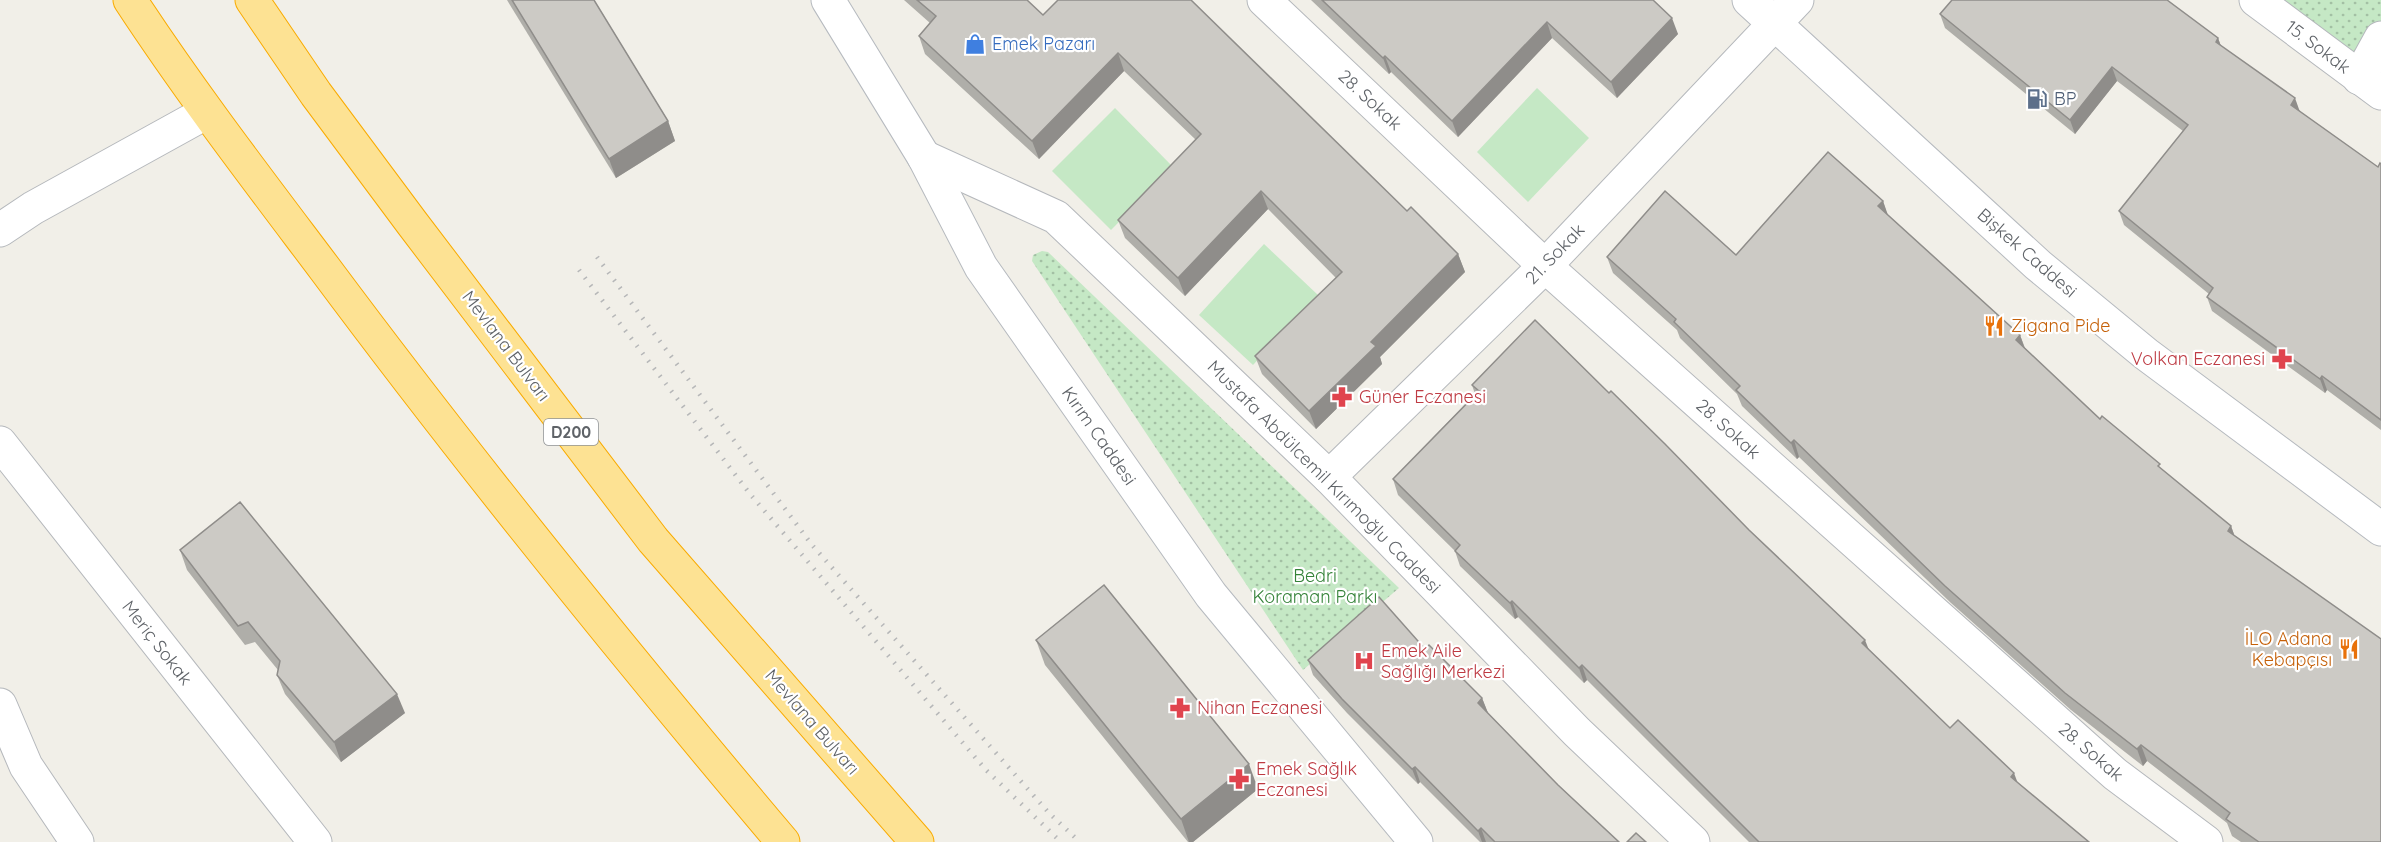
<svg xmlns="http://www.w3.org/2000/svg" width="2381" height="842" font-family="Quicksand,sans-serif">
	<style>
		.grass { fill: #c5e8c5 }
		.park { fill: url(#park-dots) }
		.lines { fill: none; stroke-linecap: round; stroke-linejoin: round }
		.street-casing { stroke: #b5b8bc; stroke-width: 35 }
		.secondary-casing { stroke: #b6babf; stroke-width: 35 }
		.highway-casing { stroke: #f9ab00; stroke-width: 35 }
		.street { stroke: #fff; stroke-width: 33 }
		.secondary { stroke: #fff; stroke-width: 33 }
		.highway { stroke: #fde293; stroke-width: 33 }
		.rail { stroke: #b6b7b8; stroke-width: 4.5; stroke-dasharray: 1.5 8; stroke-linecap: butt }
		.wall { fill: #afaea9 }
		.shaded-wall { fill: #8f8d8a }
		.building { fill: #cccac5; stroke: #8f8d8a; stroke-width: 1.5 }
		.labels { text-anchor: middle; stroke-width: 4.5; stroke-linejoin: round; paint-order: stroke }
		.shield { fill: #fff; stroke: #8f9295; stroke-width: 1.5 }
		.shield-label { font-size: 16px; font-weight: bold; fill: #5f6368 }
		.shop-label { font-size: 18px; fill: #366cbe; stroke: #fff; text-anchor: start }
		.street-label { font-size: 18px; fill: #5f6368; stroke: #fff }
		.service-label { font-size: 18px; fill: #4e5e75; stroke: #fff; text-anchor: start }
		.food-label { font-size: 18px; fill: #c56008; stroke: #fff; text-anchor: start }
		.health-label { font-size: 18px; fill: #be3a42; stroke: #fff; text-anchor: start }
		.park-label { font-size: 18px; fill: #348238; stroke: #fff }
	</style>
	<defs>
		<pattern id="park-dots" width="8" height="8" patternUnits="userSpaceOnUse" patternTransform="scale(1.5)"><rect width="8" height="8" fill="#c5e8c5"/><path d="M2 2h.1M6 6h.1" fill="none" stroke="#a3c0a4" stroke-width="1.8" stroke-linecap="round"/></pattern>
	</defs>
	<rect width="100%" height="100%" fill="#f1efe8"/>
	<g class="grass">
		<path d="M1537 88 1589 138 1528 202 1477 152Z"/>
		<path d="M1115 108 1173 167 1111 230 1052 171Z"/>
		<path d="M1264 244 1318 295 1253 365 1199 315Z"/>
	</g>
	<g class="park">
		<path d="M2256 0H2381V38L2359 78Z"/>
		<path d="M1042 251 1048 252 1399 588 1303 670 1032 261 1033 255Z"/>
	</g>
	<g class="lines">
		<g class="street-casing">
			<g id="street">
				<path d="M1264 0 1545 266 2115 774 2206 842"/>
				<path d="M2256 0 2381 93"/>
				<path d="M2359 78 2381 38"/>
				<path d="M924 157 1056 217 1329 477 1577 732 1693 842"/>
				<path d="M0 230 33 208 207 112"/>
				<path d="M0 443 315 842"/>
				<path d="M1329 477 1545 266 1797 0"/>
				<path d="M0 705 26 766 77 842"/>
			</g>
		</g>
		<g class="secondary-casing">
			<g id="secondary">
				<path d="M828 0 924 157 981 267 1211 595 1416 842"/>
				<path d="M1749 0 2038 265 2146 354 2381 529"/>
			</g>
		</g>
		<g class="highway-casing">
			<g id="highway">
				<path d="M130 0C191 93 258 180 325 269 471 465 625 655 783 842"/>
				<path d="M252 0 316 94 412 223 653 540 917 842"/>
			</g>
		</g>
		<use href="#street" class="street"/>
		<use href="#secondary" class="secondary"/>
		<use href="#highway" class="highway"/>
		<g class="rail">
			<path d="M597 257 812 545 1049 813 1080 842"/>
			<path d="M579 270 750 494 986 770 1061 842"/>
		</g>
	</g>
	<g class="wall">
		<path d="M507 0H594L668 121 675 141 616 178Z"/>
		<path d="M904 0H1027L1043 15 1058 0 1407 211 1458 254 1465 272 1380 357 1382 364 1316 429 1262 374 1255 356 1336 278 1268 209 1185 296 1125 238 1118 220 1196 140 1124 71 1039 159 925 54 919 36 930 23Z"/>
		<path d="M1311 0H1653L1678 34 1617 98 1552 38 1458 137 1391 72 1389 74Z"/>
		<path d="M1940 14 2218 38 2221 46 2299 111 2378 167 2381 164V430L2327 390 2325 393 2212 311 2207 297 2209 294 2124 225 2119 211 2183 131 2117 81 2075 134 1945 28Z"/>
		<path d="M1883 201 1887 214 2020 335 2025 348 2100 419 2231 526 2235 537 2381 842H2241L2232 836 2227 823 2147 761 2143 766 2071 710 1951 603 1799 457 1797 459 1742 406 1737 394 1680 338 1677 330 1613 273 1607 257 1736 255Z"/>
		<path d="M1472 385 1749 530 1869 650 1950 728 2017 782 2089 842H1749L1587 680 1584 683 1518 617 1515 619 1460 566 1455 551 1398 495 1393 479 1475 394Z"/>
		<path d="M180 550 405 713 341 762 285 694 277 675 278 670 255 642 245 645 187 570Z"/>
		<path d="M1036 640 1258 789 1193 842H1188L1045 665Z"/>
		<path d="M1425 649 1482 698 1488 713 1558 785 1619 842H1480L1420 782 1418 784 1347 713 1313 675 1308 660Z"/>
	</g>
	<g class="shaded-wall">
		<path d="M1672 18 1678 34 1617 98 1611 82Z"/>
		<path d="M1547 22 1552 38 1458 137 1452 121Z"/>
		<path d="M2218 38 2223 52 2216 42Z"/>
		<path d="M1118 53 1124 71 1039 159 1032 141Z"/>
		<path d="M1385 56 1391 72 1389 74 1383 58Z"/>
		<path d="M2112 67 2117 81 2075 134 2070 120Z"/>
		<path d="M2295 98 2300 112 2291 105Z"/>
		<path d="M668 121 675 141 616 178 609 159Z"/>
		<path d="M1261 191 1268 209 1185 296 1178 278Z"/>
		<path d="M1883 201 1889 218 1878 206Z"/>
		<path d="M1458 254 1465 272 1380 357 1382 364 1316 429 1309 411 1371 342Z"/>
		<path d="M2020 335 2026 352 2016 340Z"/>
		<path d="M2322 376 2327 390 2325 393 2320 379Z"/>
		<path d="M1794 440 1799 457 1797 459 1791 443Z"/>
		<path d="M2231 526 2237 543 2228 531Z"/>
		<path d="M1512 601 1518 617 1515 619 1510 603Z"/>
		<path d="M1865 640 1871 655 1862 643Z"/>
		<path d="M1582 665 1587 680 1584 683 1579 668Z"/>
		<path d="M397 694 405 713 341 762 334 742Z"/>
		<path d="M1482 698 1488 713 1478 703Z"/>
		<path d="M2141 745 2147 761 2143 766 2137 749Z"/>
		<path d="M1249 764 1258 789 1193 842H1189L1181 819Z"/>
		<path d="M1415 767 1420 782 1418 784 1412 769Z"/>
		<path d="M2014 773 2020 789 2011 777Z"/>
		<path d="M1481 828 1486 842H1482L1478 831Z"/>
	</g>
	<g class="building">
		<path d="M512 0H594L668 121 609 159Z"/>
		<path d="M917 0H1027L1043 15 1058 0H1191L1407 211 1411 207 1458 254 1371 342 1376 346 1309 411 1255 356 1342 272 1261 191 1178 278 1118 220 1201 134 1118 53 1032 141 919 36 936 16Z"/>
		<path d="M1322 0H1653L1672 18 1611 82 1547 22 1452 121 1385 56 1383 58Z"/>
		<path d="M1952 0H2167L2218 38 2216 42 2295 98 2291 105 2378 167 2380 163 2381 164V420L2322 376 2320 379 2207 297 2213 288 2119 211 2188 125 2112 67 2070 120 1940 14Z"/>
		<path d="M1828 152 1883 201 1878 206 2020 335 2016 340 2100 419 2102 416 2160 464 2158 466 2231 526 2228 531 2381 639V842H2259L2226 819 2230 813 2141 745 2137 749 2065 693 1945 586 1794 440 1791 443 1736 390 1740 386 1674 322 1676 319 1607 257 1665 191 1736 255Z"/>
		<path d="M1535 320 1609 393 1611 391 1665 444 1749 530 1865 640 1862 643 1950 728 1958 720 2014 773 2011 777 2089 842H1759L1582 665 1579 668 1512 601 1510 603 1455 551 1460 545 1393 479 1479 391 1472 385Z"/>
		<path d="M240 502 397 694 334 742 277 675 280 661 248 622 238 626 180 550Z"/>
		<path d="M1104 585 1249 764 1181 819 1036 640Z"/>
		<path d="M1379 597 1425 649 1429 645 1482 698 1478 703 1558 785 1619 842H1495L1481 828 1478 831 1415 767 1412 769 1342 699 1308 660Z"/>
		<path d="M1636 833 1646 842H1627Z"/>
	</g>
	<defs>
		<g id="shop-bare" transform="scale(1.62)"><path d="M-5-2.5h2.3a2.7 3.5 0 0 1 5.4 0H5L5.5 6h-11ZM-1.5-2.5h3a1.5 2.3 0 0 0-3 0Z" fill="#3f7fe0" stroke="#fff" stroke-width="2.5" paint-order="stroke"/></g>
		<g id="fuel-bare" transform="scale(1.62)"><path d="M-5.5-6h7V0h2V4h1.3V-2.5L3-4.5l.8-.8L6-3V5H2.5V1h-1V6h-7ZM-4.2-4.7v3.2H.2V-4.7Z" fill="#5c6f8a" stroke="#fff" stroke-width="2.5" paint-order="stroke"/></g>
		<g id="restaurant-bare" transform="scale(1.62)"><path d="M-5-6h1v4h1v-4h1v4h1v-4h1v5L-1.5 .5V6h-2V.5L-5-1ZM5-6V6H3V1.5H1.5Q1.5-4 5-6Z" fill="#e8710a" stroke="#fff" stroke-width="2.5" paint-order="stroke"/></g>
		<g id="pharmacy-bare" transform="scale(1.62)"><path d="M-2-6h4v4h4v4h-4v4h-4v-4h-4v-4h4Z" fill="#e0444e" stroke="#fff" stroke-width="2.5" paint-order="stroke"/></g>
		<g id="hospital-bare" transform="scale(1.62)"><path d="M-5-5h3v3.5h4V-5h3V5h-3V1.5h-4V5h-3Z" fill="#e0444e" stroke="#fff" stroke-width="2.5" paint-order="stroke"/></g>
	</defs>
	<g fill-rule="evenodd">
		<use href="#shop-bare" x="975" y="44"/>
		<use href="#fuel-bare" x="2037" y="99"/>
		<use href="#restaurant-bare" x="1994" y="326"/>
		<use href="#pharmacy-bare" x="2282" y="359"/>
		<use href="#pharmacy-bare" x="1342" y="397"/>
		<use href="#restaurant-bare" x="2349" y="649"/>
		<use href="#hospital-bare" x="1364" y="661"/>
		<use href="#pharmacy-bare" x="1180" y="708"/>
		<use href="#pharmacy-bare" x="1239" y="779"/>
	</g>
	<g class="labels">
		<rect class="shield" x="544" y="419" width="54" height="26" rx="4.5"/>
		<g class="shield-label">
			<text x="571" y="438">D200</text>
		</g>
		<g class="shop-label">
			<text x="992" y="50">Emek Pazarı</text>
		</g>
		<g class="street-label">
			<text transform="translate(2318 47) rotate(37)" y="6">15. Sokak</text>
			<text transform="translate(1370 100) rotate(43)" y="6">28. Sokak</text>
			<text transform="translate(2027 253) rotate(41)" y="6">Bişkek Caddesi</text>
			<text transform="translate(1555 254) rotate(-46)" y="6">21. Sokak</text>
			<text transform="translate(506 346) rotate(53)" y="6">Mevlana Bulvarı</text>
			<text transform="translate(1728 429) rotate(42)" y="6">28. Sokak</text>
			<text transform="translate(1099 436) rotate(55)" y="6">Kırım Caddesi</text>
			<text transform="translate(1324 477) rotate(45)" y="6">Mustafa Abdülcemil Kırımoğlu Caddesi</text>
			<text transform="translate(157 643) rotate(52)" y="6">Meriç Sokak</text>
			<text transform="translate(812 722) rotate(49)" y="6">Mevlana Bulvarı</text>
			<text transform="translate(2091 752) rotate(41)" y="6">28. Sokak</text>
		</g>
		<g class="service-label">
			<text x="2054" y="105">BP</text>
		</g>
		<g class="food-label">
			<text x="2011" y="332">Zigana Pide</text>
			<text x="2332" y="645" text-anchor="end">İLO Adana<tspan x="2332" dy="21">Kebapçısı</tspan></text>
		</g>
		<g class="health-label">
			<text x="2265" y="365" text-anchor="end">Volkan Eczanesi</text>
			<text x="1359" y="403">Güner Eczanesi</text>
			<text x="1381" y="657">Emek Aile<tspan x="1381" dy="21">Sağlığı Merkezi</tspan></text>
			<text x="1197" y="714">Nihan Eczanesi</text>
			<text x="1256" y="775">Emek Sağlık<tspan x="1256" dy="21">Eczanesi</tspan></text>
		</g>
		<g class="park-label">
			<text x="1315" y="582">Bedri<tspan x="1315" dy="21">Koraman Parkı</tspan></text>
		</g>
	</g>
</svg>
